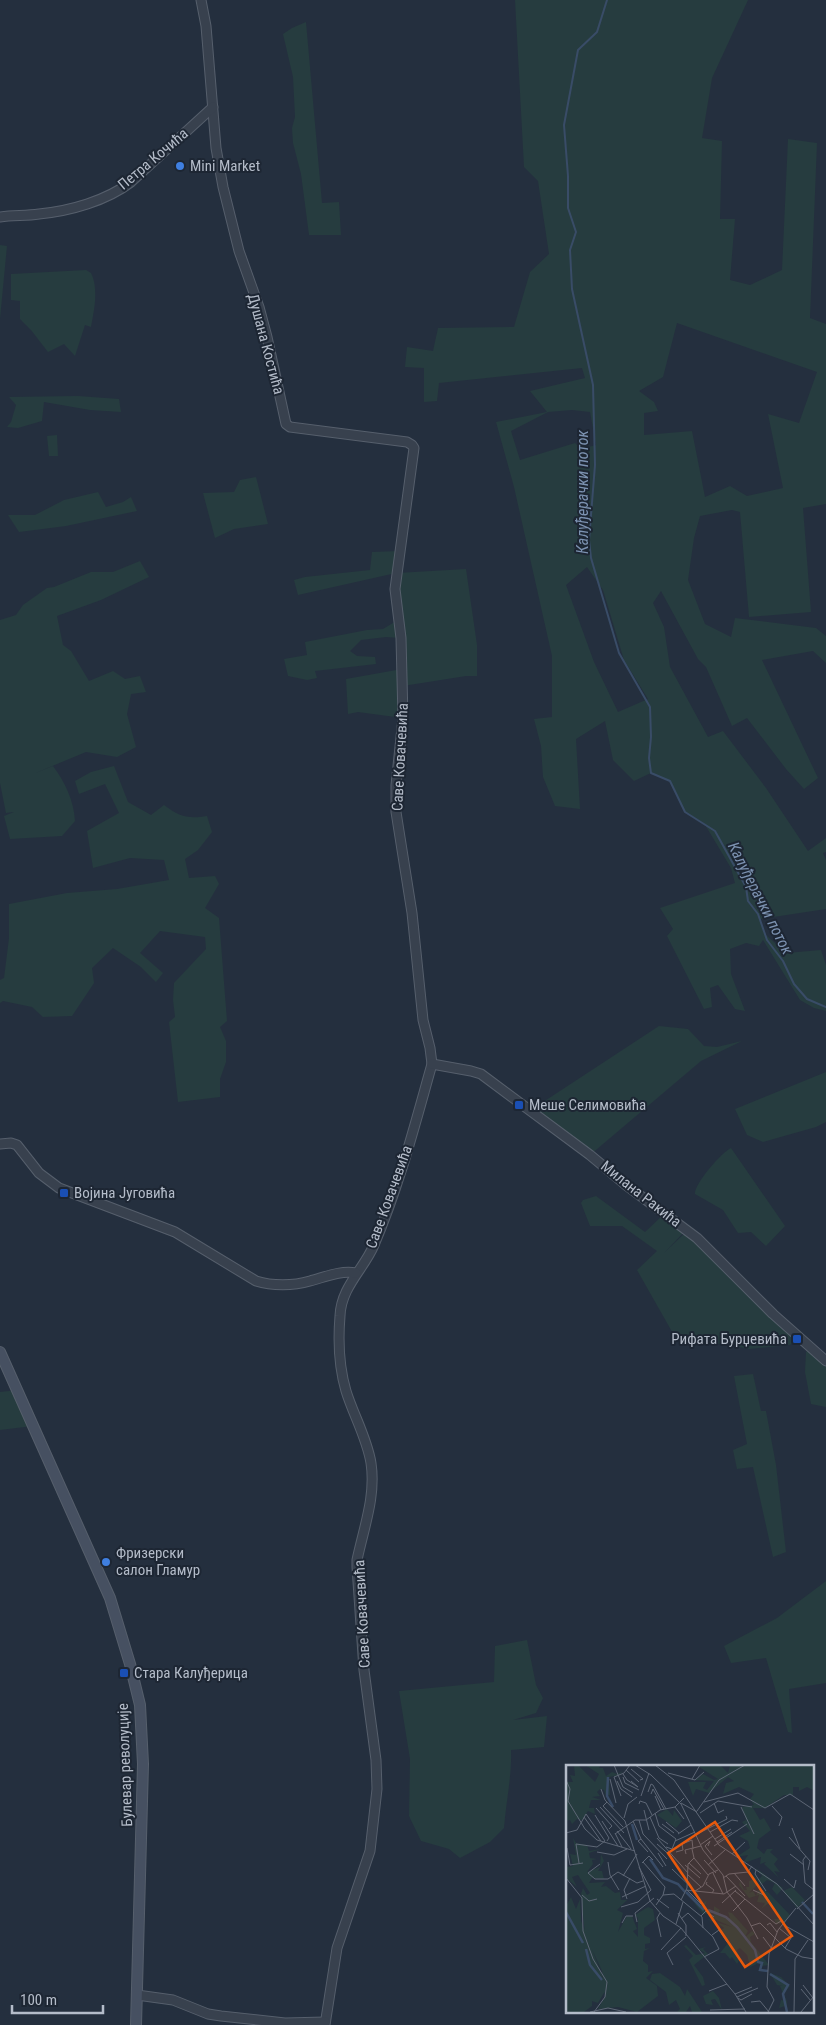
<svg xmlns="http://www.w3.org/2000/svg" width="826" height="2025" font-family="'Roboto Condensed',sans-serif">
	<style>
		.green { fill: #263c3f; fill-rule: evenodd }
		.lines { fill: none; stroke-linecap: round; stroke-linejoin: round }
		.stream { stroke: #394c67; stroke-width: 2 }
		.tertiary-casing { stroke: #565f6c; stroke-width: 11 }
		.secondary-casing { stroke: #565f6c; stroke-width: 12 }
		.tertiary { stroke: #38414e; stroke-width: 9 }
		.secondary { stroke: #465061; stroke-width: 10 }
		.shop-dot { fill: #3f7fe0; stroke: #1d2633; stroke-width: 2 }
		.transit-dot { fill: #1a4fb4; stroke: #1d2633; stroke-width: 2 }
		.labels { text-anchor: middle; stroke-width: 4; stroke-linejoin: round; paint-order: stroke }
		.street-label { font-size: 15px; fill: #b4bcc9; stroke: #1d2633 }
		.poi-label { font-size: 15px; fill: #b4bcc9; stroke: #1d2633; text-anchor: start }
		.water-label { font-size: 16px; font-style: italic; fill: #7c92b1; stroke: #1d2633 }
		.inset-river { fill: none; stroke: #394c67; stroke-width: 2.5 }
		.inset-road { fill: none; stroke: #5e6776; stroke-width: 1 }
		.view { fill: #e8590c; fill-opacity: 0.15; stroke: #e8590c; stroke-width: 2.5 }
		.inset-edge { fill: none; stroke: #b4bcc9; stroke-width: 2.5 }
	</style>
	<rect width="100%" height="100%" fill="#242f3e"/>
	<g class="green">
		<path d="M515 0H748L712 78 702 138 722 141 720 219H735L730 280 750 285 782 270 788 139 817 143 810 318 826 324V504L803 508 811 612 749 617 740 512 732 510 700 516 694 538 688 580 705 624 731 637 735 618 816 628 826 636V663L813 651 762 660 818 778 804 789 786 769 747 718 732 726 706 667 698 659 661 591 653 603 664 627 670 667 708 737 723 731 766 788 808 851 826 838V852L823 853 826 860V909L760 919 766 935 786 953 821 950 826 965V1011L814 1008 800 1000 763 940 759 946 746 943 730 949 731 974 745 1011 735 1009 718 985 710 988 712 1007 704 1009 667 936 673 929 660 908 735 883 731 868 704 823 685 812 670 781 651 773 634 781 613 760 605 721 576 739 580 809 555 806 543 777 541 746 534 719 552 717V656L514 487 496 422 547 412 530 391 585 378 582 368 439 383 437 401 424 402V368L405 367 407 347 433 351 438 328 514 327 530 272 549 254 538 181 524 167ZM677 323 817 372 799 423 768 414 783 488 747 496 730 486 705 497 692 431 644 435V413L658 411 654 402 639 391 663 377ZM572 410 590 412 596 445 581 449 575 443 520 460 511 431 548 412ZM587 567 603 590 624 660 648 699 618 712 594 662 566 585Z"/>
		<path d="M306 22 322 203 339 202 341 235H309L301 174 293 143 292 128 295 117 293 77 283 34 292 28Z"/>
		<path d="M0 245 7 246 0 319Z"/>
		<path d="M86 270 91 273C99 289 94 311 91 327L85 325 75 356 64 344 48 352 31 330 20 319V301L11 300V274Z"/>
		<path d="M78 396 119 399 121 412 90 410 44 402 42 421 18 428 7 427 11 422 16 405 9 397Z"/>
		<path d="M57 435 58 456H49L47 436Z"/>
		<path d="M256 477 268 524 234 529 215 538 203 493 234 492 240 480Z"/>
		<path d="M98 492 106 507 123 502 131 497 137 511 66 526 19 532 8 515H35L64 500Z"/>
		<path d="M399 551 397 573 466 569 477 645V676H466L403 686V718L358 712 348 714 346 679 402 669 401 638 386 637 361 640 350 651 357 656 375 657 376 664 315 671 317 678 307 680 288 676 284 659 307 655 305 642 367 630 383 629 398 620 396 573 298 595 294 580 305 577 370 570 372 552Z"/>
		<path d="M140 561 149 577 101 600 57 616 63 645 71 651 89 681 113 671 125 679 140 676 146 692 131 694 127 714 136 747 117 757 86 752 33 774 53 766C65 782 74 801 75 821L62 836 10 839 4 816 14 812 6 813 0 783V620L16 615 23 605 47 588 54 587 91 572H113Z"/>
		<path d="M114 766 128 802 151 815 164 805C180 817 188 819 207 816L212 832 198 850 185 859 189 878 215 876 219 884 205 908 219 918 227 1021 220 1027 226 1041V1062L220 1079V1097L178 1102 169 1022 175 1017 173 1000 174 983 206 949 205 937 160 931 140 953 163 973 156 982 141 967 113 948 92 968 94 983 72 1016 43 1017 32 1007 3 1001 0 1003V980L4 978 9 938V904L67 893 117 889 169 880 164 860 130 858 93 868 87 831 119 813 105 784 79 794 75 781 91 772Z"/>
		<path d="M659 1026 688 1029 704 1046 717 1047 742 1041 701 1061 590 1155 531 1110Z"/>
		<path d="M826 1072V1122L816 1127 763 1142 747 1135 735 1109Z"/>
		<path d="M731 1148 785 1226 766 1246 751 1232 738 1233 723 1210 695 1194C694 1184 722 1152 731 1148Z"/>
		<path d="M596 1196 645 1232 663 1215 686 1230 664 1253 688 1230 800 1341 789 1345 749 1349 726 1344H706L675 1337 637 1270 657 1251 622 1226H590L581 1203 583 1200Z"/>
		<path d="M810 1349 826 1363V1407L811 1404 805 1372 806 1352Z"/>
		<path d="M753 1374 761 1411H766L776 1465 786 1552 773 1557 753 1467 737 1469 733 1450 747 1444 734 1376Z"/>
		<path d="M18 1390 33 1426 0 1430V1392Z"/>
		<path d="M826 1581V1683L789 1689 792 1733 788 1732 766 1658 731 1663 724 1646 777 1618Z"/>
		<path d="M527 1640 536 1685 543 1698 536 1713 513 1720 547 1716 544 1747 511 1750C512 1776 506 1802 504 1828L490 1842 460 1858 449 1849 421 1841 409 1816 410 1759 399 1691 494 1682 495 1646Z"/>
	</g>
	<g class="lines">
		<path class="stream" d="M607 0 597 32 578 50 564 125 568 176V208L576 232 570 250 572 289 593 385 595 465 589 540 591 558 619 653 650 707 651 737 649 758 651 773 670 781 685 812 715 831 746 887 748 901 758 914 767 940 783 961 794 984 807 999 826 1007"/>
		<g class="tertiary-casing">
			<g id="tertiary">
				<path d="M201 0 206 26 216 148 223 187 239 251 259 307 267 337 286 424 290 427 407 442 412 445 414 448 395 589 401 638 403 718 396 785V812L412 913 423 1020 430 1048 432 1064C415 1124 399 1187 374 1245 364 1269 341 1287 340 1316 338 1340 339 1367 346 1391 353 1414 367 1438 371 1463 376 1496 364 1527 357 1560V1567L364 1670 376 1760 377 1789 370 1851 337 1948 325 2025"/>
				<path d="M0 217C13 215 26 216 39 214 70 211 106 201 131 182L213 107"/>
				<path d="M432 1064 471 1071 481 1074 590 1155 626 1185 697 1238 773 1314 826 1361"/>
				<path d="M0 1144 11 1143 17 1145 39 1173 59 1188 175 1232 256 1281C272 1286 293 1286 310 1281 325 1277 341 1270 356 1273"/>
				<path d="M137 1995 173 2000 208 2014 221 2016 285 2023 325 2022"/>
			</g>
		</g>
		<g class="secondary-casing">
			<path id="secondary" d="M0 1352 110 1598 130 1664 140 1705 143 1764 136 2025"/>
		</g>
		<use href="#tertiary" class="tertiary"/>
		<use href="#secondary" class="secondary"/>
	</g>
	<g class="shop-dot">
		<circle cx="180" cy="166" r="5"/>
		<circle cx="106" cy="1562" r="5"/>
	</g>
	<g class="transit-dot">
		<rect x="514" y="1100" width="10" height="10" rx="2.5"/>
		<rect x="59" y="1188" width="10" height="10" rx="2.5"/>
		<rect x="792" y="1334" width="10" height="10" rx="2.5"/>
		<rect x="119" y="1668" width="10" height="10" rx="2.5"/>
	</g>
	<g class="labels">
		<g class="street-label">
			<text transform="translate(153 159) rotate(-40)" y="5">Петра Кочића</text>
			<text transform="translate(266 344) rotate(75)" y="5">Душана Костића</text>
			<text transform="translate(400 757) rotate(-87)" y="5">Саве Ковачевића</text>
			<text transform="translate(641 1194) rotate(38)" y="5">Милана Ракића</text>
			<text transform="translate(389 1197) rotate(-70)" y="5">Саве Ковачевића</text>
			<text transform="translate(362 1614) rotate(-93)" y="5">Саве Ковачевића</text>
			<text transform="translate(125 1765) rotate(-92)" y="5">Булевар револуције</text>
		</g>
		<g class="poi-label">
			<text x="190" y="171">Mini Market</text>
			<text x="529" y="1110">Меше Селимовића</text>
			<text x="74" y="1198">Војина Југовића</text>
			<text x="787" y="1344" text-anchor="end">Рифата Бурџевића</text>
			<text x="116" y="1558">Фризерски<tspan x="116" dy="17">салон Гламур</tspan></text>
			<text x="134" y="1678">Стара Калуђерица</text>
		</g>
		<g class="water-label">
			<text transform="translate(582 492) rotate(-90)" y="6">Калуђерачки поток</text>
			<text transform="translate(761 898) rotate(63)" y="6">Калуђерачки поток</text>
		</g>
	</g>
	<g transform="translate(566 1765)">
		<rect width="248" height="248" fill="#242f3e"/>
		<path d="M8 0H12L29 17 33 9 19 0H35L33 3H37L40 11 46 7 51 9 57 6 53 10 43 12 44 30 40 31 38 25 34 24 31 27 34 31 26 32 35 35H25L23 43H28L29 49 22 46 16 55 11 54 6 59 4 55 0 56V17H7L4 10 9 11ZM130 0H154L162 8 164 0H247V25L241 22 233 26V22H227V30H218L199 43H187L194 55 198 53 205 65 193 74 191 83 198 89 201 84H207L204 87 212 94 208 99 214 107 208 106 213 113 198 99 200 97 194 99 195 92 181 97 178 96 182 90 170 92 184 83 182 76 173 71 184 66 176 57 180 55 176 42 188 40 184 34 188 29 173 22 157 29 160 18 168 16 162 12 143 28 130 24 127 31 122 17H140L137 23 141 25 148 16 129 15 137 9 148 15 152 14ZM101 44 107 51 108 45 116 56 110 63 91 50ZM7 73 10 78 21 80 23 86 35 84 23 88 24 93 31 94 26 95 27 99 21 107 34 102 35 89 38 96 32 106H36L38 114 26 113 23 118 39 117 35 122 40 121 49 128 54 127 55 135H61L51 145 57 148 52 167 61 151H66L71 164 67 166 72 172V153L69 150 82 142 87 144 89 155 78 163V170L84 173V178L79 179V184L84 183 78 186 77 196 82 200V207L87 206 80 213 91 221 92 231 71 247 52 242 32 244 39 232 36 206 19 169 15 129 17 123 21 130 24 128 12 110 6 112 11 122 0 113V102L7 101 4 89 10 90ZM190 103 217 123 211 130 206 124 209 118 201 115 195 120 190 113 191 120 183 128 187 126 190 131 193 124 202 127 224 150 218 158 210 159 208 154H214L204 137 195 144 199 138 191 137 193 130 183 133 173 120 174 116 178 125H181L180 122H183V116L188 114 186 110 193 114 196 111ZM226 122 239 135 231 143 217 126ZM5 132 10 144 14 134 15 156 36 210 39 226 32 238 26 236V241L18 247H0V141ZM141 135 138 143 141 145 148 146V141L154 145 152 150 164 153 162 147 166 148 182 166 179 172 186 166 189 169 184 172 185 177 203 200 196 201 195 205V197L184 202 181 190 174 183 171 185 174 194 167 184 173 195 171 199 166 192 164 194 159 188H154L162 178 155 165 158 163 150 157 166 162 148 154 147 157 141 154 146 155 148 148 137 149 128 138 136 140ZM120 180 130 190 139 188 132 184 140 182 137 184 142 189 128 200 137 212 139 220 136 221 123 195 127 191 118 181ZM94 208 114 222 119 231 121 224 136 247H126L124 241 120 247H111L114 244 110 235 103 240 100 227 84 215 86 209ZM204 208 215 212 224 221 217 229 221 236 220 246 219 241 213 243 215 235 220 236 214 221H217L211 220ZM147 226 153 233 156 245 149 234 145 235 147 240 140 239 137 231Z" fill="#263c3f"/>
		<path class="inset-river" d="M42 12 41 31 47 42M66 59 71 75M84 94 97 113 112 119 119 127M120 127 138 145M236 137 247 149M142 145 160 152 171 162 189 185 192 197 196 198 194 205 202 206M0 147 17 178M20 184 24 200 36 215M204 209 222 220 217 229 221 247"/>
		<path class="inset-road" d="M48 0 57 22 67 28M69 0 85 10 115 39 137 85 157 110 161 127 181 153 192 174M89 0 108 15 153 80 211 119 248 160M65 4 77 14 74 15M60 5 73 17M102 8 129 15 138 7M57 9 61 15 72 22 65 16M57 12 59 18 73 25M44 14 50 38M126 14 134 0M0 15 4 24 2 36 19 64 31 75 69 86M51 16 55 24 66 32M35 24 39 35 59 56 84 136 97 151 115 163 169 229 180 247M82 27 85 19 87 20 100 44M85 29 87 24 98 44M55 31 48 12 58 8 64 0M75 31 83 8M89 31 95 45M41 37 37 41 57 62M138 37 172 28 199 43 224 29 248 45M115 38 131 47M148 38 152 48 158 45M73 39 74 36 80 38 86 50M206 41 216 52 213 61M34 42 58 68M109 42 118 54M175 42 188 69M30 43 46 61 43 64M78 45 83 65M131 46 153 15 179 0M89 48 93 61 110 74 106 84 100 82M134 48 152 36 186 42M29 50 43 73 41 76M18 52 35 76M84 52 93 73 102 79M58 53 62 39 71 32M73 55 77 69 101 94M36 56 52 81M67 56 75 74 97 102M100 57 113 68M96 59 108 68M226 63 234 84M51 66 65 84M144 67 166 55 172 56M0 68 11 65 20 49 39 76M49 68 56 82M49 69 69 55H80L94 45 109 42 118 33M112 69 125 60M131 69 161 54 160 51M223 72 244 96 242 105M91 73 122 108M75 74 72 76 82 87M149 74 165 64M109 76 129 67M151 77 166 67M10 79 31 82 39 76M10 79 13 98M91 79 106 92M134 80 147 71M142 81 144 76 139 81 146 90M148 81 181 59M1 83 4 100 17 98M126 84 128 93 142 110M31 87 48 90 61 84M110 87 117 85 116 79 126 75 127 84M92 88 100 101M120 89 119 85 135 81M166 89 179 77M224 89 238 100M240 91 237 95 239 118 248 125M138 95 150 108M42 97 44 110 53 125M77 97 99 122 97 130M76 98 83 91 87 95M123 98 135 109M119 100 134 113M142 100 159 85M106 104 129 126M190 105 189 109 200 126M147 108 157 129M168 108 179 121M121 109 135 122M57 111 71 89M160 111 179 131M0 113 16 133 17 166 27 194 41 217 39 232 28 247M157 113 163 109 182 107 186 101M29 114H42L52 107 71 118 77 116M29 114 22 108 34 99M218 114 228 123 230 115M141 117 140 119 148 125 146 128M120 125 158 129 170 121M121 125 135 139M187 125 200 131 218 160 248 177M129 126 137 121 143 109 152 105M169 126 210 159 215 156M16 130 23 136 31 134M56 132 80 121M61 134 58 125 64 113M91 134 103 143M115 135 121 123 122 99 128 93M156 138 170 125M90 140 97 130 108 129 136 152 137 163M55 142 72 137 85 125 73 102M231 144 248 129M167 146 179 134M94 148 91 153 95 172M112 148 120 160V171M135 151 140 146 148 152M115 154 122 148 147 172 153 184 138 192M71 157 69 148 88 133M56 158 60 151H67M110 159 117 137M201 160 204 158 211 167M185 161 194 158 220 184 236 192 248 194M213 163 225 173 219 183M146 170 153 165 161 177M197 172 206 184M95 185 115 163M107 200 101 188 120 172M237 220 247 233M235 224 245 236M143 226 161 219M169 229 186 222M171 232 192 223M172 233 175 235 186 229M185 237 194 236 203 247M144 245 179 244M24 247 42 243 60 247M202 247 208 235 201 222 203 189 212 165 230 143M228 247 229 194 242 175M235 247 248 231"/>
		<path class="view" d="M149 57 226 171 179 202 102 88Z"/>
		<rect width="248" height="248" class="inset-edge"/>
	</g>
	<path d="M12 2005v8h91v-8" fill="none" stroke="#b4bcc9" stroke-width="2.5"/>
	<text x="20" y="2005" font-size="15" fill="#b4bcc9" stroke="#1d2633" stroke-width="4" paint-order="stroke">100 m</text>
</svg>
